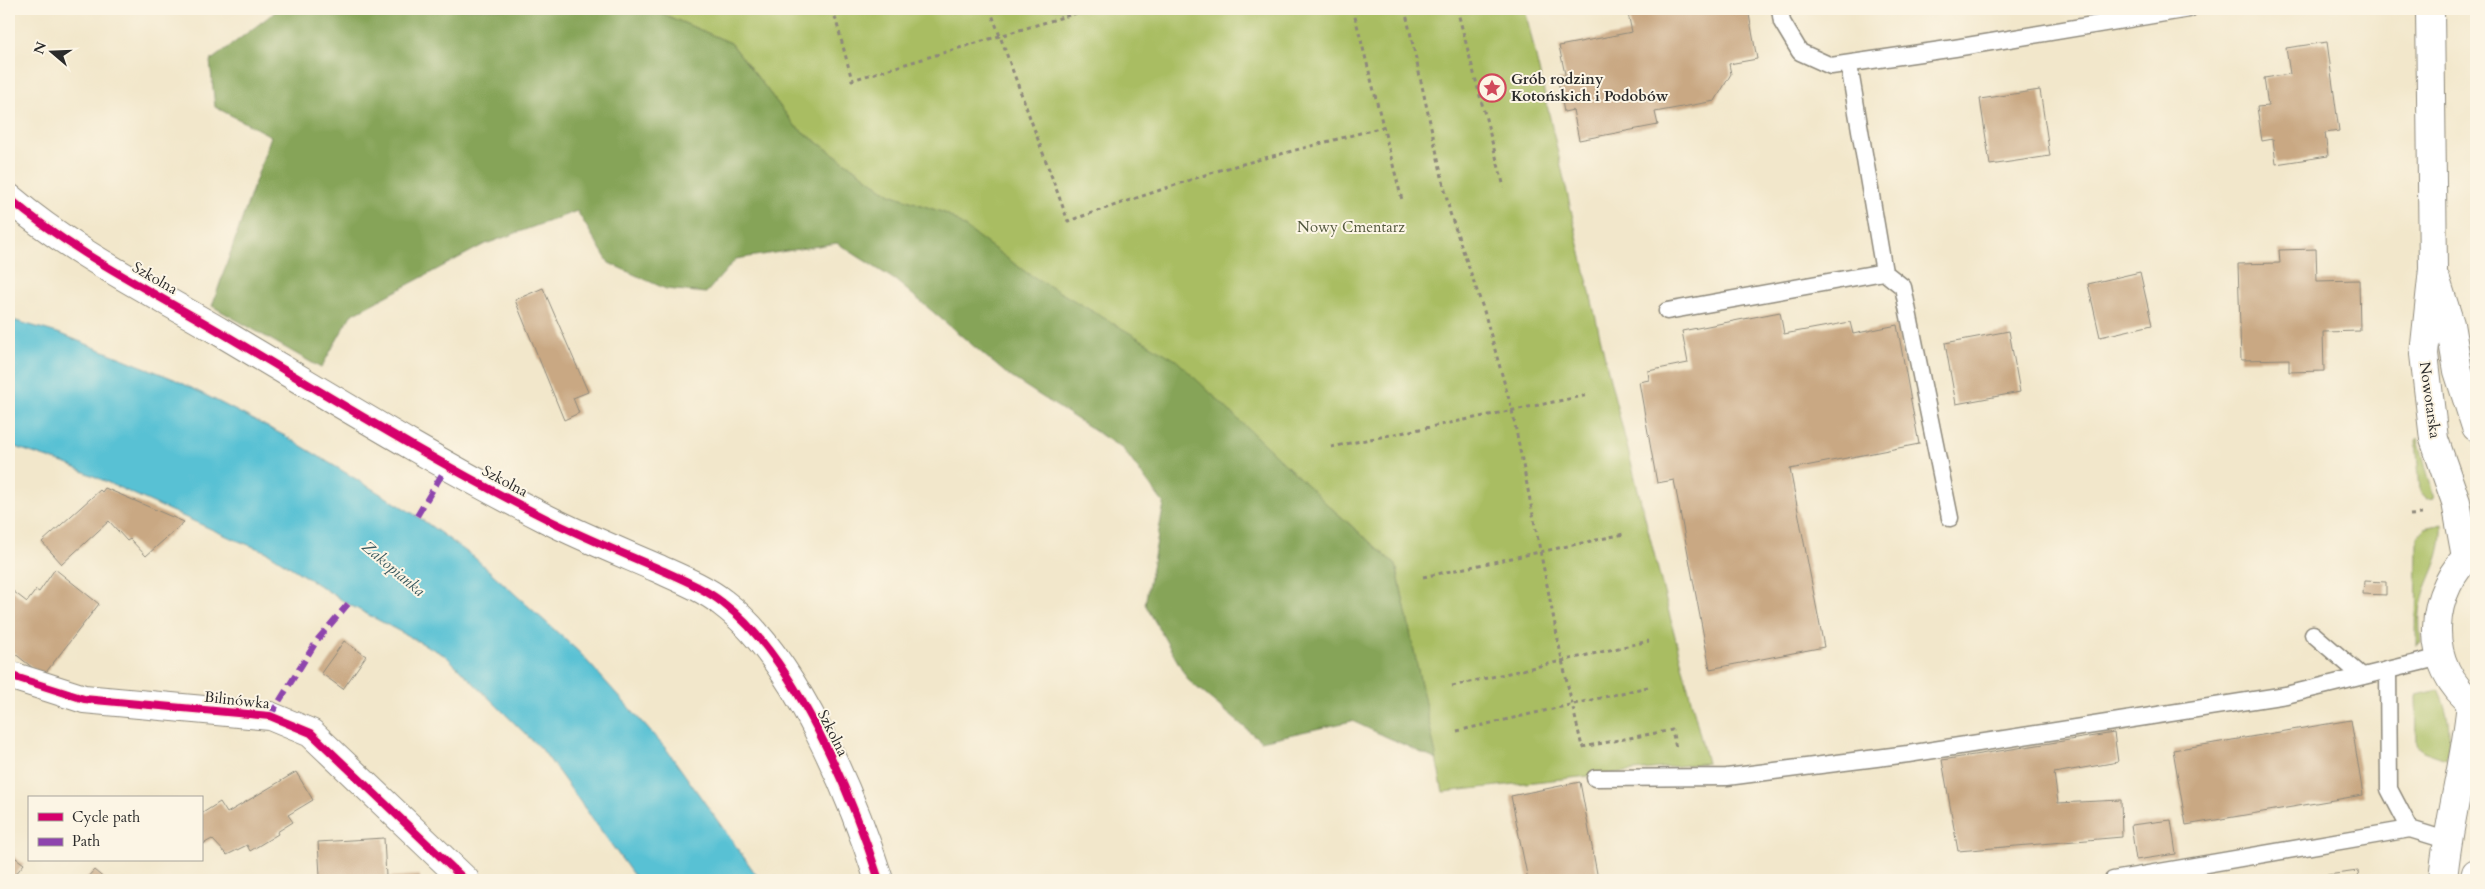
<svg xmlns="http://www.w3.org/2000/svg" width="2485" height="889" font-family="Cardo,serif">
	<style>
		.green { fill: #a9bd62; stroke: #6a7446 }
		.forest { fill: #86a458; stroke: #586842 }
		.water { fill: #58c1d4; stroke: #427680 }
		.building { fill: #c9a883 }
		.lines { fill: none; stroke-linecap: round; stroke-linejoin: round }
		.lane-casing { stroke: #8e897b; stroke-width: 19 }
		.street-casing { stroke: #8e897b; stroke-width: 30 }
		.secondary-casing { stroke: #8e897b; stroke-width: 30 }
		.path { stroke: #8e897b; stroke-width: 3; stroke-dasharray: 4 4; stroke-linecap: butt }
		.lane { stroke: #fff; stroke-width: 16 }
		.street { stroke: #fff; stroke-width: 28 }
		.secondary { stroke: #fff; stroke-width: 28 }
		.quiet { stroke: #8e44ad; stroke-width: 6; stroke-dasharray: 12 6; stroke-linecap: butt }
		.cycleway-casing { stroke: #fcf5e5; stroke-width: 11 }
		.cycleway { stroke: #d6006c; stroke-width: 8 }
		.labels { text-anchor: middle; stroke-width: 4; stroke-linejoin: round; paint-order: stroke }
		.poi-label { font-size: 15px; font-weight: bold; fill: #2b2b2b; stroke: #fcf5e5; text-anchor: start }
		.park-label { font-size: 15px; fill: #51573c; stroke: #fcf5e5 }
		.street-label { font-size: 15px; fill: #2b2b2b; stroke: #fcf5e5 }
		.water-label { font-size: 16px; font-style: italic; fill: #38585e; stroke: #fcf5e5 }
	</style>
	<rect width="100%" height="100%" fill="#fcf5e5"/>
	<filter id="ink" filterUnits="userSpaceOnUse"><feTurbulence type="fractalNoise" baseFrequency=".02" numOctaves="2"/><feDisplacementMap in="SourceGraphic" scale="10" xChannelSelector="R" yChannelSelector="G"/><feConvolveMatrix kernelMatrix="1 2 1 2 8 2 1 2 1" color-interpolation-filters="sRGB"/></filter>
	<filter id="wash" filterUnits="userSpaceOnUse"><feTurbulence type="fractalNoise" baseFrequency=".0096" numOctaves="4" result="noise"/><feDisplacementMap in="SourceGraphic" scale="20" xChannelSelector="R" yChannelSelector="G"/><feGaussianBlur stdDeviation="1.12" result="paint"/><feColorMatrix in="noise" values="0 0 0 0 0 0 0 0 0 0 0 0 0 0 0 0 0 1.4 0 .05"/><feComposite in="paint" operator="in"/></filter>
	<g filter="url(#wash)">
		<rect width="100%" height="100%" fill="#f2e7cb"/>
		<g class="green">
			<path d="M651 9H1525L1608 371 1707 763 1443 792 1396 565 1329 506 947 214 890 194 796 127 731 43Z"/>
			<path d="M2418 438 2434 498 2427 499 2420 491 2416 440Z"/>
			<path d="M2442 524C2444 562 2425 577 2420 611 2419 622 2420 633 2421 643L2416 646 2417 537 2425 528Z"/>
			<path d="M2438 690C2449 713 2452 734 2446 759L2423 751 2417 744 2416 695Z"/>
		</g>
		<path class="forest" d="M279 9H651L731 43 796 127 890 194 947 214 1027 273 1176 360 1329 506 1396 565 1437 760 1352 721 1261 741 1188 680 1145 604 1164 504 1123 449 1008 375 895 280 837 243 736 259 706 293 666 289 609 263 577 211 483 245 351 315 321 368 212 306 271 136 215 107 210 61Z"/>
		<path class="water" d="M9 319 61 334 174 379 285 436 417 516 475 558 579 652 667 750 760 880H637L544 752 446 656 348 604 267 552 231 538 69 465 9 445Z"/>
		<g id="blocks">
			<g class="building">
				<path d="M1627 9H1748L1757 59 1729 64 1731 74 1715 101 1655 112 1658 125 1579 140 1573 110 1564 112 1558 80 1566 79 1559 46 1632 32Z"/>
				<path d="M2327 42 2339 131 2325 133 2328 156 2276 164 2273 139 2262 141 2257 107 2268 106 2264 78 2290 74 2286 48Z"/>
				<path d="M2040 90 2050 156 1990 165 1980 99Z"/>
				<path d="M2316 249 2317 281 2359 280 2360 331 2323 332 2324 371 2289 372V359L2241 360 2238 264 2280 263 2279 250Z"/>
				<path d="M2140 272 2152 325 2100 337 2088 284Z"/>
				<path d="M543 288 588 392 573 398 579 413 564 420 515 300Z"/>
				<path d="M1780 312 1784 334 1850 322 1853 334 1897 325 1919 444 1790 469 1824 647 1710 669 1674 480 1657 483 1639 382 1649 380 1648 371 1688 363 1682 331Z"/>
				<path d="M2009 331 2020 392 1956 404 1945 343Z"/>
				<path d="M105 488 184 522 146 556 130 539 127 541 109 521 62 564 42 542 100 490 102 492Z"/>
				<path d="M55 569 99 604 43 676 9 649V588L27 602 36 590 39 592Z"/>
				<path d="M2364 581 2386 582V595L2363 594Z"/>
				<path d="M344 641 366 656 343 689 321 673Z"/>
				<path d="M2351 720 2363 795 2186 825 2173 750Z"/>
				<path d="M2114 733 2118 762 2054 773 2058 803 2121 800 2122 837 1958 851 1942 760Z"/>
				<path d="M296 772 313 800 288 815 293 822 277 832 278 834 250 851 247 845 227 855 212 839 203 844 201 814 220 802 227 813Z"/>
				<path d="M1580 782 1598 879 1528 880 1511 796Z"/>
				<path d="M2171 820 2176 854 2136 860 2131 825Z"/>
				<path d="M384 838 386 877 420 875V880H290L289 877 320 876 318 842Z"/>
				<path d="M9 853 24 864 11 880H9Z"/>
				<path d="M94 870 106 880H85Z"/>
				<path d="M2358 871 2359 880H2304V878Z"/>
			</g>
		</g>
	</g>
	<g filter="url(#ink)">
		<use href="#blocks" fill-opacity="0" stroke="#8e897b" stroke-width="1"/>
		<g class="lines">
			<g class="lane-casing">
				<g id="lane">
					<path d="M1780 9 1782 22 1800 52 1831 66 1955 48 2189 9"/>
					<path d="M1849 65 1884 272 1903 287 1950 518"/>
					<path d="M1667 311 1884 272"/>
					<path d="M2313 634 2362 676"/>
					<path d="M2388 670 2389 789 2410 829"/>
					<path d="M1595 778 1727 777 1908 754 2286 695 2441 657"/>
					<path d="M2113 880 2410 829 2446 840"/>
				</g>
			</g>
			<g class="street-casing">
				<g id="street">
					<path d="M9 198C72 252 151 291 222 333 330 397 436 463 547 519 583 537 620 552 657 568 679 578 704 588 723 603 795 657 852 796 879 880"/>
					<path d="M9 675 84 699 270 716 311 733 465 880"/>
				</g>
			</g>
			<g class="secondary-casing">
				<g id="secondary">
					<path d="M2430 9 2433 269 2424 354 2434 439 2456 502 2466 557"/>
					<path d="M2436 280 2450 324 2458 371 2476 427"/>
					<path d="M2476 548C2427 590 2421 666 2476 706"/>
					<path d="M2443 880C2448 820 2466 762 2471 702"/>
					<path d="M2474 880 2476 873"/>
				</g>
			</g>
			<g class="path">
				<path d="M833 9 852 80 1090 9"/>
				<path d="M990 9 1068 221 1220 170 1383 127"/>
				<path d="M1353 9 1402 200"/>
				<path d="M1405 9 1450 213 1484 311 1512 410 1562 660 1582 747 1672 730 1676 748"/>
				<path d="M1457 9 1504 187"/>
				<path d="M1331 447 1588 395"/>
				<path d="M2410 515 2422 514"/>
				<path d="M1423 577 1624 534"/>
				<path d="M1452 686 1649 641"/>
				<path d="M1457 731 1652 686"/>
			</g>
			<use href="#lane" class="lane"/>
			<use href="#street" class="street"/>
			<use href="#secondary" class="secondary"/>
			<g class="quiet">
				<path d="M417 516 447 466"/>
				<path d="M270 716 318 639 348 604"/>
			</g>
			<g class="cycleway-casing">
				<g id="cycleway">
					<path d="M9 198C72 252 151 291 222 333 330 397 436 463 547 519 583 537 620 552 657 568 679 578 704 588 723 603 795 657 852 796 879 880"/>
					<path d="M9 675 84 699 270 716 311 733 465 880"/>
				</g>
			</g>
			<use href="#cycleway" class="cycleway"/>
		</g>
	</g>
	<defs>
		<g id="sight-ring" transform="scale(1.4375)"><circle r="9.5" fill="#fcf5e5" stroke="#d1495b" stroke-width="1.5"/><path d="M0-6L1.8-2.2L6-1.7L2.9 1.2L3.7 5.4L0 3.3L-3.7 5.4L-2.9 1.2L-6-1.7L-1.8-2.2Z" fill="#d1495b"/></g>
	</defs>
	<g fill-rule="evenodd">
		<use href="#sight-ring" x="1492" y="88"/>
	</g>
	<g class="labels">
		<g class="poi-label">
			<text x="1511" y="84">Grób rodziny<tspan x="1511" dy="17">Kotońskich i Podobów</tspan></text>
		</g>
		<g class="park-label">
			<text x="1351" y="232">Nowy Cmentarz</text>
		</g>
		<g class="street-label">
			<text transform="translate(155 278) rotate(30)" y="5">Szkolna</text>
			<text transform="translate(2430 400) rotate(82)" y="5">Nowotarska</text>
			<text transform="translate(505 481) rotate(28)" y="5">Szkolna</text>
			<text transform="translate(237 700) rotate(6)" y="5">Bilinówka</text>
			<text transform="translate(833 733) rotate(63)" y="5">Szkolna</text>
		</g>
		<g class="water-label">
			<text transform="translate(394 568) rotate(40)" y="6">Zakopianka</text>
		</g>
	</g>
	<rect width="2485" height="889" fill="none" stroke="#fcf5e5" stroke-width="30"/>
	<rect x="28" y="796" width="175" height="65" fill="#fcf5e5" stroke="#a8a49b"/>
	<rect x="38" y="813" width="25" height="8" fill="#d6006c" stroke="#a8a49b"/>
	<text x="72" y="822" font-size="15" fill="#2b2b2b">Cycle path</text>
	<rect x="38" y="838" width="25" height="8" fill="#8e44ad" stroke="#a8a49b"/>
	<text x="72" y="846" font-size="15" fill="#2b2b2b">Path</text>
	<g transform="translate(52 52) rotate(289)" stroke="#fcf5e5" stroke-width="4" paint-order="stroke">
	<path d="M0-4L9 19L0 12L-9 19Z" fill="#2b2b2b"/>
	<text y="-8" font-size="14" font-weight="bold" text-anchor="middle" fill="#2b2b2b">N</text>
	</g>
</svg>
